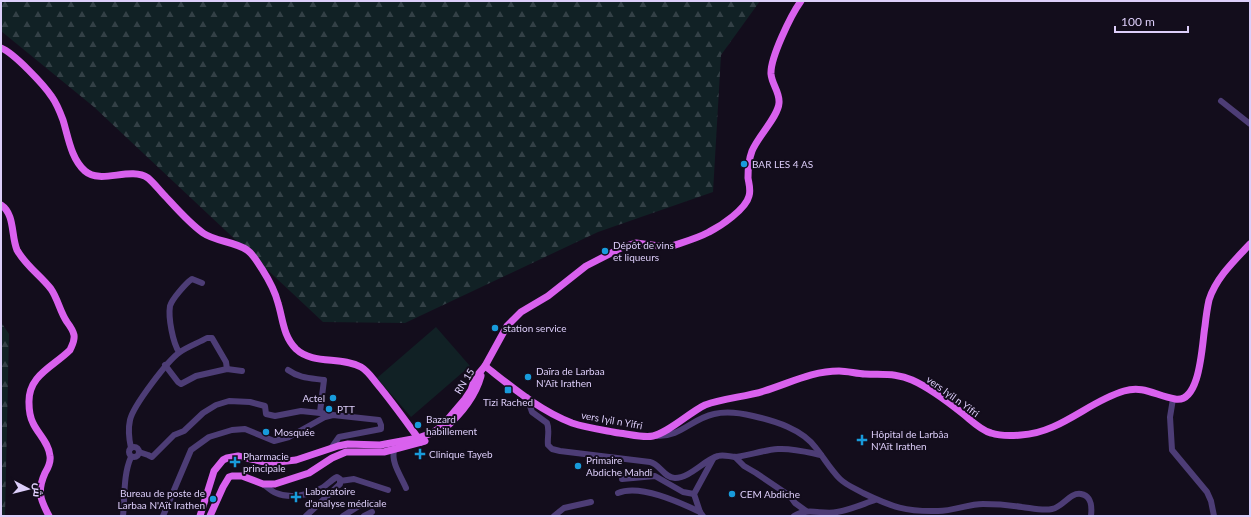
<svg xmlns="http://www.w3.org/2000/svg" width="1251" height="517" font-family="Lato,Cairo,sans-serif">
	<style>
		.forest { fill: url(#forest-firs) }
		.pitch { fill: #112125 }
		.lines { fill: none; stroke-linecap: round; stroke-linejoin: round }
		.minor { stroke: #4d3d76; stroke-width: 6 }
		.major { stroke: #d961ee; stroke-width: 7 }
		.poi-dot { fill: #189bdb; stroke: #130d1c; stroke-width: 1.5 }
		.labels { text-anchor: middle; stroke-width: 4; stroke-linejoin: round; paint-order: stroke }
		.poi-label { font-size: 10px; fill: #ddcefa; stroke: #130d1c; text-anchor: start }
		.street-label { font-size: 10px; fill: #ddcefa; stroke: #130d1c }
	</style>
	<defs>
		<pattern id="forest-firs" width="22" height="20" patternUnits="userSpaceOnUse"><rect width="22" height="20" fill="#112125"/><path d="M5 1l3.5 6h-7zM16 11l3.5 6h-7z" fill="#334046"/></pattern>
	</defs>
	<rect width="100%" height="100%" fill="#130d1c"/>
	<g class="forest">
		<path d="M1 1H760L721 55 713 192 598 232 405 323 323 322 94 107 1 31Z"/>
		<path d="M1 322 9 334 5 516H1Z"/>
	</g>
	<path class="pitch" d="M436 327 470 366 411 417 377 378Z"/>
	<g class="lines">
		<g class="minor">
			<path d="M1221 101 1250 124"/>
			<path d="M179 352C173 343 168 318 170 306 172 299 186 283 192 279L202 283"/>
			<path d="M165 365 178 382 181 384 196 376 227 369 242 371"/>
			<path d="M288 370C299 378 310 378 324 380L320 412"/>
			<path d="M527 397 532 412 547 423C550 430 547 438 548 445L552 449 560 451 650 462C660 464 664 478 675 478 690 478 704 460 718 456 724 454 730 457 736 457 750 455 764 450 778 449 793 448 807 452 821 455"/>
			<path d="M1173 399 1170 417 1172 450 1207 492 1211 501 1214 516"/>
			<path d="M656 436C681 437 691 419 714 414 726 411 741 413 753 416 775 421 802 429 816 448 824 458 831 470 840 479 846 485 856 489 863 493 892 507 906 512 938 511 954 511 968 504 983 504 996 504 1009 505 1022 507 1031 508 1043 511 1052 509 1063 507 1070 492 1081 494 1092 496 1092 507 1091 516"/>
			<circle cx="134" cy="452" r="5"/>
			<path d="M131 448C129 439 128 429 130 420 133 406 168 360 180 352 189 346 198 343 207 338H212L226 362 227 369"/>
			<path d="M394 450C391 463 401 476 406 488"/>
			<path d="M139 452 148 455 152 457 174 435 184 431 203 413 216 405 229 401 250 402 265 406 266 414 275 416 301 411 330 414"/>
			<path d="M735 457 744 466 756 473 790 496 795 503 806 511"/>
			<path d="M622 479 655 476 683 492 694 494"/>
			<path d="M340 481 354 479 388 490"/>
			<path d="M263 484C267 487 271 491 276 493 290 499 309 495 322 488 327 485 331 480 337 477L340 479V484L306 516"/>
			<path d="M618 493C640 484 679 502 700 512"/>
			<path d="M123 516C125 497 123 475 131 457"/>
			<path d="M163 516 191 450 209 437 232 430 245 429 274 441 289 437 325 417 333 415 379 420 381 425V429L339 437 332 447"/>
			<path d="M343 516 362 504 373 503"/>
			<path d="M364 516 372 512"/>
			<path d="M554 516 564 508 591 502"/>
			<path d="M703 516 700 512 694 494 713 459"/>
			<path d="M794 516C808 507 822 515 837 512 850 510 863 504 875 500"/>
		</g>
		<g class="major">
			<path d="M1 48C14 53 44 85 52 97 57 104 60 112 63 120 68 136 71 159 85 171 101 185 130 166 148 178 154 183 160 191 165 196 177 209 189 223 203 233 216 242 234 241 247 250 253 254 258 263 262 269 269 280 275 291 278 303 283 319 283 336 296 349 313 365 341 356 361 367 368 371 373 379 378 385 393 403 407 423 421 442"/>
			<path d="M1 205C15 214 11 236 17 250 26 266 40 275 51 289 58 299 60 312 67 322 70 326 73 330 74 335 75 341 72 345 70 350 53 367 28 375 29 403 29 410 30 417 33 423 38 434 49 443 50 456 51 462 48 468 45 473 37 491 40 499 49 516"/>
			<path d="M485 366C512 387 540 411 572 423 587 428 603 430 619 433 629 434 643 438 653 436 668 433 690 412 705 405 724 398 745 397 764 391 790 383 812 371 839 371 848 371 857 374 865 374 882 375 897 373 912 380 930 388 947 401 962 413 971 420 980 430 991 433 1000 436 1011 436 1021 435 1060 433 1089 401 1124 391 1144 385 1156 396 1175 399 1201 404 1202 342 1205 326 1206 317 1207 309 1209 300 1216 278 1234 261 1250 244"/>
			<path d="M444 429C460 415 475 398 481 376"/>
			<path d="M200 516 214 471 223 460 227 458 238 456 269 463 296 460 338 446 348 444 380 445 418 438 432 433 442 426 465 399 471 390 475 378 485 366 507 326 521 312 548 296 586 266 623 247 636 243 667 247 672 246C684 242 698 238 709 232 721 226 746 209 749 196 751 190 749 184 748 178 748 168 749 159 752 151 758 136 778 117 779 103 780 92 772 85 771 74 770 58 791 15 801 1"/>
			<path d="M210 516 223 487 229 477 232 476H242L263 484H275L309 473 332 458 346 452H384L425 441"/>
		</g>
	</g>
	<g class="poi-dot">
		<circle cx="744" cy="164" r="4"/>
		<circle cx="605" cy="251" r="4"/>
		<circle cx="495" cy="328" r="4"/>
		<circle cx="528" cy="377" r="4"/>
		<rect x="504" y="386" width="8" height="8" rx="2"/>
		<circle cx="333" cy="398" r="4"/>
		<circle cx="329" cy="409" r="4"/>
		<circle cx="418" cy="425" r="4"/>
		<circle cx="266" cy="432" r="4"/>
		<path d="M860 434h4v4h4v4h-4v4h-4v-4h-4v-4h4z"/>
		<path d="M418 448h4v4h4v4h-4v4h-4v-4h-4v-4h4z"/>
		<path d="M233 456h4v4h4v4h-4v4h-4v-4h-4v-4h4z"/>
		<circle cx="578" cy="466" r="4"/>
		<circle cx="732" cy="494" r="4"/>
		<path d="M294 491h4v4h4v4h-4v4h-4v-4h-4v-4h4z"/>
		<circle cx="213" cy="499" r="4"/>
	</g>
	<g class="labels">
		<g class="poi-label">
			<text x="752" y="168">BAR LES 4 AS</text>
			<text x="613" y="249">Dépôt de vins<tspan x="613" dy="12">et liqueurs</tspan></text>
			<text x="503" y="332">station service</text>
			<text x="536" y="375">Daïra de Larbaa<tspan x="536" dy="12">N'Aït Irathen</tspan></text>
			<text x="325" y="402" text-anchor="end">Actel</text>
			<text x="508" y="406" text-anchor="middle">Tizi Rached</text>
			<text x="337" y="413">PTT</text>
			<text x="426" y="423">Bazard<tspan x="426" dy="12">habillement</tspan></text>
			<text x="274" y="436">Mosquée</text>
			<text x="871" y="438">Hôpital de Larbâa<tspan x="871" dy="12">N'Aït Irathen</tspan></text>
			<text x="429" y="458">Clinique Tayeb</text>
			<text x="243" y="460">Pharmacie<tspan x="243" dy="12">principale</tspan></text>
			<text x="586" y="464">Primaire<tspan x="586" dy="12">Abdiche Mahdi</tspan></text>
			<text x="305" y="495">Laboratoire<tspan x="305" dy="12">d'analyse médicale</tspan></text>
			<text x="205" y="497" text-anchor="end">Bureau de poste de<tspan x="205" dy="12">Larbaa N'Aït Irathen</tspan></text>
			<text x="740" y="498">CEM Abdiche</text>
		</g>
		<g class="street-label">
			<text transform="translate(464 381) rotate(-58)" y="4">RN 15</text>
			<text transform="translate(953 396) rotate(36)" y="4">vers Iγil n Yifri</text>
			<text transform="translate(612 420) rotate(10)" y="4">vers Iγil n Yifri</text>
		</g>
	</g>
	<rect width="1251" height="517" fill="none" stroke="#ddcefa" stroke-width="4"/>
	<g transform="translate(28 489) rotate(97)" stroke="#130d1c" stroke-width="3" paint-order="stroke">
	<path d="M0-3L7 15L0 10L-7 15Z" fill="#ddcefa"/>
	<text y="-6" font-size="11" font-weight="bold" text-anchor="middle" fill="#ddcefa">ش</text>
	</g>
	<path d="M1115 26v6h73v-6" fill="none" stroke="#ddcefa" stroke-width="2"/>
	<text x="1121" y="26" font-size="12" fill="#ddcefa" stroke="#130d1c" stroke-width="3" paint-order="stroke">100 m</text>
</svg>
